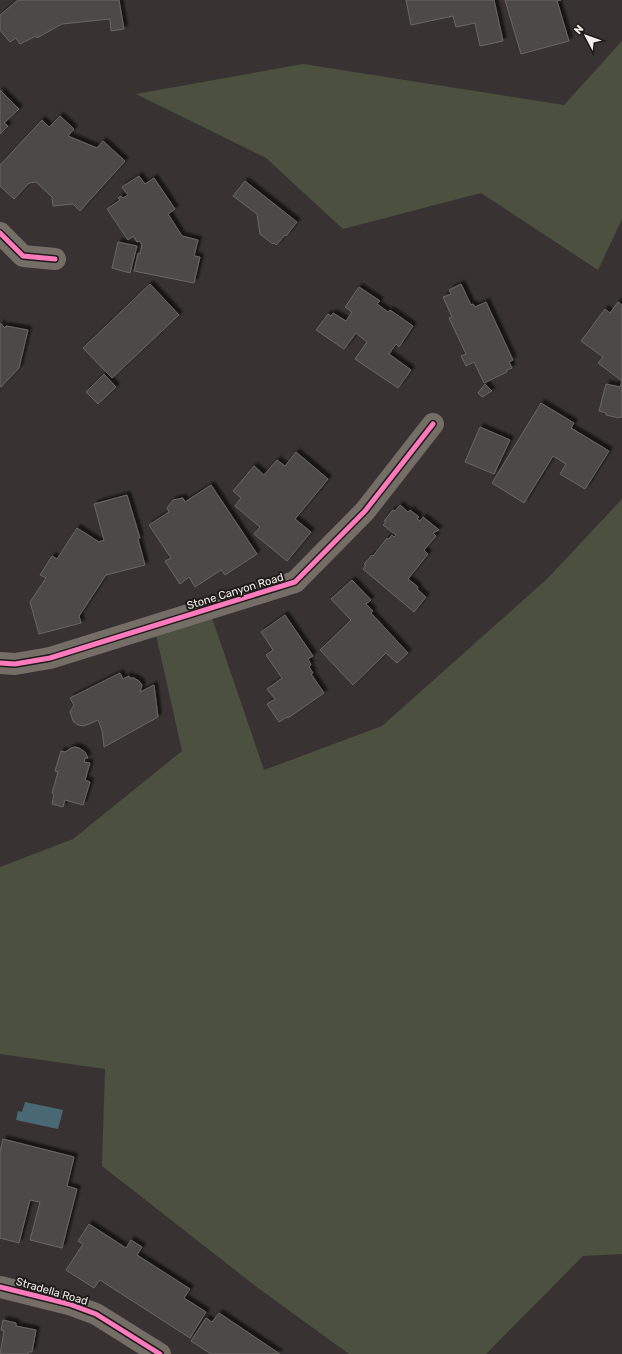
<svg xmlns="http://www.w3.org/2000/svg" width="622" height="1354" font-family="Rubik,sans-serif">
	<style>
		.green { fill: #4b513e }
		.water { fill: #496974 }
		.building { fill: #4e4a49; stroke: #6a6665; filter: url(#shadow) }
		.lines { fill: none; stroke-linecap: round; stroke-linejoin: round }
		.street { stroke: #746e66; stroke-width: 22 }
		.cycleway-casing { stroke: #1f1b19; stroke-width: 8 }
		.cycleway { stroke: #fd7abc; stroke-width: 5 }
		.labels { text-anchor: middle; stroke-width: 4; stroke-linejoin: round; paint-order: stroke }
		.street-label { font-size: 11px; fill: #f4eeec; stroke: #1f1b19 }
	</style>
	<defs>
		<filter id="shadow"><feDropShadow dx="3.5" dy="-3.5" stdDeviation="1" flood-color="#0009"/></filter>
	</defs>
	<rect width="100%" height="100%" fill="#383332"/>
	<g class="green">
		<path d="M622 41V219L598 270 481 193 343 229 266 158 136 94 303 64 564 105Z"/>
		<path d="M622 499V1254L583 1256 486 1354H349L258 1288 102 1166 105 1069 0 1054V867L73 839 182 751 154 626 209 609 264 770 382 726 548 578Z"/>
	</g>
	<path class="water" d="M25 1102 63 1110 58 1129 16 1120 18 1111 22 1112Z"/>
	<g class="building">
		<path d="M18 0H119L124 29 111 31 110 19 62 24 37 38 36 36 20 44 16 38 10 42 0 30V15Z"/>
		<path d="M406 0H494L503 41 480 46 475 23 456 27 453 16 411 25Z"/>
		<path d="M505 0H561L557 1 569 41 521 54Z"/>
		<path d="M0 90 19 109 4 123 8 126 0 134Z"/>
		<path d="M60 116 74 129 68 136 97 148 103 141 125 161 80 211 73 204 53 206 52 197 36 182 29 183 14 199 0 186V165L42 120 49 127Z"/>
		<path d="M139 176 145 184 154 178 175 209 168 214 182 236 198 240 194 256 200 257 194 283 134 271 138 253 140 254 142 245 140 241 137 242 133 236 128 240 107 209 120 200 118 198 121 196 123 198 128 195 122 187Z"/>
		<path d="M245 181 297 222 286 236 285 235 276 245 274 243 273 244 260 234 257 214 233 196Z"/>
		<path d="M118 242 137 246 130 273 112 268Z"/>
		<path d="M150 284 179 315 112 378 83 348Z"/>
		<path d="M461 284 471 305 473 304 475 307 486 302 513 360 509 362 512 368 507 370V372L484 383 474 362 466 366 461 356 466 354 449 318 452 317 443 297 451 294 449 290Z"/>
		<path d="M359 287 380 301 377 304 388 312 390 310 413 326 399 347 396 344 389 354 411 370 398 388 355 359 367 342 356 333 344 349 316 330 328 314 331 316 333 313 346 321 352 312 345 307Z"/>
		<path d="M618 302 622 305V417H620L619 418 606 415V413L599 411 606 384 620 387 622 381 598 363 603 357 581 341 605 309 610 313Z"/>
		<path d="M0 323 5 328 6 326 28 330 19 368 1 387 0 386Z"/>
		<path d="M104 374 116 387 98 404 86 392Z"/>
		<path d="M485 384 492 391 482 397 478 393Z"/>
		<path d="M541 403 574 423 571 428 609 451 585 489 560 474 566 464 553 456 524 503 492 483Z"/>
		<path d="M480 427 510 440 494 474 465 462Z"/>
		<path d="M296 452 328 479 295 519 311 532 287 561 254 534 260 527 235 506 241 498 233 491 254 466 264 475 277 460 285 466Z"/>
		<path d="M211 485 257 554 225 575 221 570 195 587 189 577 180 584 165 561 171 558 149 525 169 512 167 508 173 500 183 498 185 502Z"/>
		<path d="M127 495 140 538 138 539 145 565 106 575 79 616 81 623 39 634 30 602 46 578 40 575 52 556 57 559 77 528 99 542 104 540 94 504Z"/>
		<path d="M400 505 408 512 410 510 419 517 417 519 420 521 423 517 439 530 433 533 436 536 424 550 428 554 408 579 418 587 417 589 426 597 414 612 363 569 366 565 364 564 372 555 373 556 387 538 389 539 392 535 394 537 396 535 383 525 386 522 384 521 393 510 395 511Z"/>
		<path d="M352 580 371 600 366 604 373 611 371 613 408 653 397 663 386 653 353 685 320 650 351 620 331 599Z"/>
		<path d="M285 615 313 656 308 659 311 665 309 667 313 673 311 674 324 693 288 718 287 717 279 722 267 704 275 699 267 689 282 678 266 655 273 650 261 632Z"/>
		<path d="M120 673 123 679 129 676 130 678H134L139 681 142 685 140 692 154 685 158 717 104 747 102 730 98 720 84 726 78 725 73 721 70 712 74 705 70 698Z"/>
		<path d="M75 747 79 748 85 752 88 758H85L84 762 90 763 85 780 90 782 83 805 65 800 63 807 52 804 54 794 52 793 58 772 55 771 61 751 65 752 71 748Z"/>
		<path d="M3 1139 74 1157 67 1186 77 1189 62 1248 30 1240 40 1202 30 1200 19 1243 0 1238V1152Z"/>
		<path d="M89 1224 126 1248 131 1240 142 1247 137 1255 190 1289 184 1298 206 1312 190 1338 100 1280 94 1288 66 1270 83 1244 78 1241Z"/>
		<path d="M219 1313 280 1354H211L191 1341 206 1318 212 1322Z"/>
		<path d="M3 1320 16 1323V1326L36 1330 32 1352H28V1354H0L4 1331 1 1330Z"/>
	</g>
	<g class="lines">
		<g class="street">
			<path d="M0 233 23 256 55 259"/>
			<path d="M0 663 15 664 50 658 295 582 365 511 433 424"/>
			<path d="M0 1287 69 1304 96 1314 160 1354"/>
		</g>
		<g class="cycleway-casing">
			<g id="cycleway">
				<path d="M0 233 23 256 55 259"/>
				<path d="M0 663 15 664 50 658 295 582 365 511 433 424"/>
				<path d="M0 1287 69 1304 96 1314 160 1354"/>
			</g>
		</g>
		<use href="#cycleway" class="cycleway"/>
	</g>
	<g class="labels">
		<g class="street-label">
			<text transform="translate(235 591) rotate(-17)" y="4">Stone Canyon Road</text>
			<text transform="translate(52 1291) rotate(16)" y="4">Stradella Road</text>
		</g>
	</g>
	<g transform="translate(586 36) rotate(311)" stroke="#1f1b19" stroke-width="3" paint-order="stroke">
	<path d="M0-3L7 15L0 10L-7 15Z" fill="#f4eeec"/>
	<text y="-6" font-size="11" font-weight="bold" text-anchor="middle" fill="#f4eeec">N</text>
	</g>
</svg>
